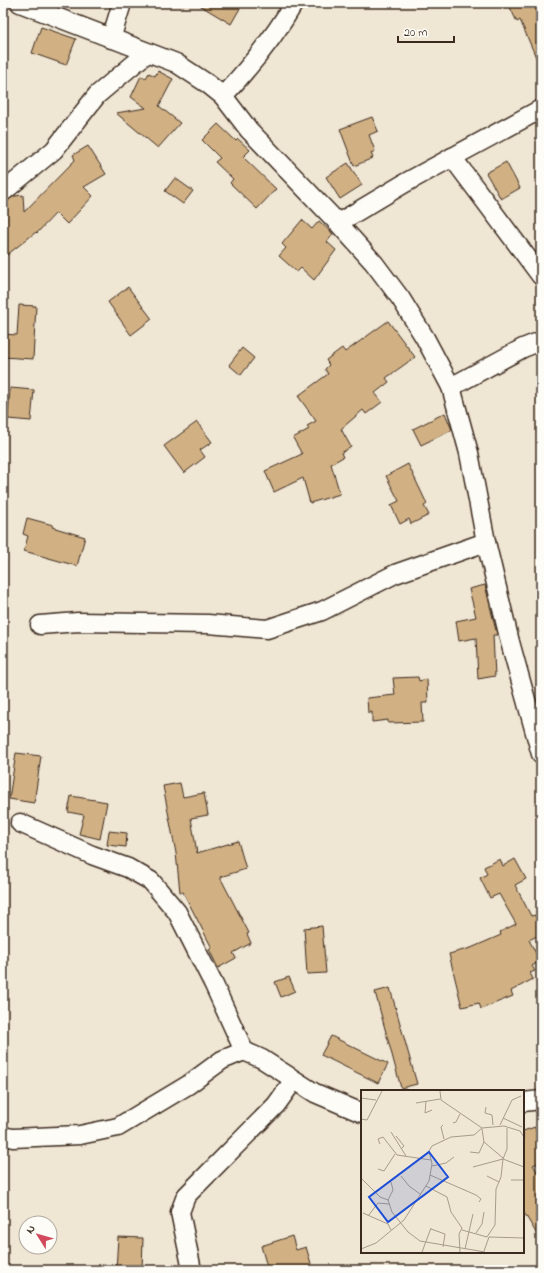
<svg xmlns="http://www.w3.org/2000/svg" width="544" height="1273" font-family="'Indie Flower',sans-serif">
	<style>
		.building { fill: #d1b184; stroke: #3b2a1e }
		.lines { fill: none; stroke-linecap: round; stroke-linejoin: round }
		.minor-casing { stroke: #3b2a1e; stroke-width: 21 }
		.minor { stroke: #fdfcf7; stroke-width: 18 }
		.inset-road { fill: none; stroke: #a89b8b; stroke-width: 1 }
		.view { fill: #1d4ed8; fill-opacity: 0.15; stroke: #1d4ed8; stroke-width: 2 }
		.inset-edge { fill: none; stroke: #3b2a1e; stroke-width: 2 }
	</style>
	<rect width="100%" height="100%" fill="#f0e6d4"/>
	<filter id="ink" filterUnits="userSpaceOnUse"><feTurbulence type="fractalNoise" baseFrequency=".025" numOctaves="2"/><feDisplacementMap in="SourceGraphic" scale="8" xChannelSelector="R" yChannelSelector="G"/><feConvolveMatrix kernelMatrix="1 2 1 2 8 2 1 2 1" color-interpolation-filters="sRGB"/></filter>
	<g filter="url(#ink)">
		<g class="building">
			<path d="M196 3H243L231 24Z"/>
			<path d="M508 3H541V69L520 20 517 22Z"/>
			<path d="M41 27 76 39 66 65 32 53Z"/>
			<path d="M158 71 173 79 159 106 180 123 158 148 116 113 146 108 131 97 141 76 146 78 149 73 155 76Z"/>
			<path d="M372 117 378 131 369 135 375 151 371 153 373 158 354 166 340 129Z"/>
			<path d="M218 124 236 141 238 139 250 150 243 157 276 189 257 209 230 183 233 179 215 162 220 158 202 140Z"/>
			<path d="M88 146 106 174 84 187 93 196 67 224 56 213 37 233 36 232 3 258V202L15 196 23 195 24 212 75 160 73 155Z"/>
			<path d="M506 162 520 188 501 199 486 173Z"/>
			<path d="M348 163 362 185 340 199 326 177Z"/>
			<path d="M175 178 193 191 183 204 165 191Z"/>
			<path d="M302 220 312 229 319 221 333 234 327 242 336 250 314 280 301 268 297 272 279 256 286 248 282 244Z"/>
			<path d="M128 287 152 319 131 335 108 302Z"/>
			<path d="M19 305 36 306 33 359 3 357V334L17 335Z"/>
			<path d="M388 321 415 357 386 378 389 382 375 393 382 402 366 414 363 410 341 429 351 447 341 453 343 457 331 464 340 494 310 503 303 478 274 492 265 471 302 454 293 438 309 429 307 426 316 421 298 396 328 374 325 369 329 365 326 360 342 348 345 352Z"/>
			<path d="M242 348 254 358 241 375 229 365Z"/>
			<path d="M10 388 34 390 31 421 8 419Z"/>
			<path d="M445 413 452 430 421 445 413 429Z"/>
			<path d="M197 422 212 442 200 450 205 457 184 473 164 446Z"/>
			<path d="M408 464 427 504 424 506 429 515 411 524 409 519 400 524 391 505 399 501 386 476Z"/>
			<path d="M27 518 53 525 52 527 85 537 77 566 24 551 28 536 23 534Z"/>
			<path d="M485 585 497 635H493L495 676 478 679 476 638 459 641 456 621 476 617 469 589Z"/>
			<path d="M418 677 419 681 427 679 428 703H422L423 722 388 723V720L372 722V712L368 713 367 698 395 695 393 678Z"/>
			<path d="M16 753 41 756 34 803 9 799Z"/>
			<path d="M180 783 183 797 204 793 208 815 191 818 197 853 238 841 246 869 220 877 249 933 247 934 251 943 233 953 236 958 218 968 209 949 212 948 183 892H180L176 853 163 786Z"/>
			<path d="M71 796 107 802 100 839 79 834 84 815 68 812Z"/>
			<path d="M109 831 127 833 126 847 107 845Z"/>
			<path d="M500 859 503 866 515 859 526 879 515 885 531 916 535 915 541 927V934L529 940 540 961 532 966 535 971 530 973 533 979 511 991 513 996 481 1009 479 1003 462 1007 449 954 471 948 501 935 500 932 516 924 499 894 490 898 480 878 487 874 484 867Z"/>
			<path d="M322 926 326 973 307 974 304 928Z"/>
			<path d="M289 977 295 991 281 997 275 982Z"/>
			<path d="M390 988 417 1084 401 1088 375 992Z"/>
			<path d="M331 1036 388 1064 378 1083 321 1055Z"/>
			<path d="M535 1127 541 1146V1162L533 1165 541 1178V1241L523 1211V1131Z"/>
			<path d="M292 1236 296 1250 306 1247 313 1270H268L261 1246Z"/>
			<path d="M118 1237 143 1238 142 1270H116Z"/>
		</g>
		<g class="lines">
			<g class="minor-casing">
				<g id="minor">
					<path d="M20 3 176 63 208 84 223 96 249 130 338 223 374 263 401 299 425 338 451 387 469 453 486 542 510 642 541 754"/>
					<path d="M111 39 122 3"/>
					<path d="M223 96C250 67 274 38 294 3"/>
					<path d="M452 157 541 276"/>
					<path d="M3 192 54 150 97 95 147 53"/>
					<path d="M338 223 405 183 541 109"/>
					<path d="M451 387 523 348 541 341"/>
					<path d="M40 625 78 622 208 624 267 629 322 611 395 574 486 542"/>
					<path d="M20 823 92 855 128 868 151 881 177 912 214 985 244 1051"/>
					<path d="M523 1102 541 1100"/>
					<path d="M3 1136 13 1138 80 1135 118 1127 188 1085 222 1060 244 1051 262 1059 315 1093 362 1113"/>
					<path d="M192 1270 180 1212 186 1196 276 1105 294 1080"/>
				</g>
			</g>
			<use href="#minor" class="minor"/>
		</g>
	</g>
	<g transform="translate(361 1090)">
		<rect width="163" height="163" fill="#f0e6d4"/>
		<path class="inset-road" d="M0 8 15 10M65 11 64 23 71 20M55 13 79 9M125 17 124 23 131 25 132 35M142 28 161 37M0 29 6 30 21 1M92 33 95 32 99 24M82 35 80 37 83 49M139 35 151 10 160 6M121 38 143 36 159 41 163 47M121 39 123 52 142 68M30 42 45 66M35 46 43 56 40 59M19 54 17 49 22 47 36 65 70 70M109 62 118 63 123 52M142 69 163 77M71 76 85 73 93 67M112 77 142 69M17 79 23 81 34 64M69 85 115 105 120 109 118 112M40 86 48 96 59 104M126 86 138 92M0 88 19 107 27 110 31 122 47 142 59 151 124 162M150 90H163M65 96 86 107 90 122 101 138 98 144 99 162M27 110 32 100 30 92M2 123 27 134 30 140M7 126 17 113 28 114M70 139 84 144 82 157M101 140 126 147 134 135 135 99 140 87 142 69 146 59V38M115 143 121 134 123 122M0 159 15 153 43 130 68 91 71 74 68 61 71 56 90 47 113 45 121 38 80 10 79 1M104 159 112 124M123 161 128 147 163 148M61 162 70 138"/>
		<path class="view" d="M68 62 87 87 27 132 8 107Z"/>
		<rect width="163" height="163" class="inset-edge"/>
	</g>
	<rect width="544" height="1273" fill="none" stroke="#fdfcf7" stroke-width="16"/>
	<rect x="8" y="8" width="528" height="1257" fill="none" stroke="#3b2a1e" stroke-width="1.5" filter="url(#ink)"/>
	<g transform="translate(38 1235) rotate(307)"><circle r="19" fill="#fdfcf7" stroke="#afa8a0"/>
	<path d="M0-3L7 15L0 10L-7 15Z" fill="#d1495b"/>
	<text y="-6" font-size="11" font-weight="bold" text-anchor="middle" fill="#3b2a1e">N</text>
	</g>
	<path d="M398 36v6h56v-6" fill="none" stroke="#3b2a1e" stroke-width="2"/>
	<text x="404" y="36" font-size="12" fill="#3b2a1e" stroke="#fdfcf7" stroke-width="3" paint-order="stroke">20 m</text>
</svg>
